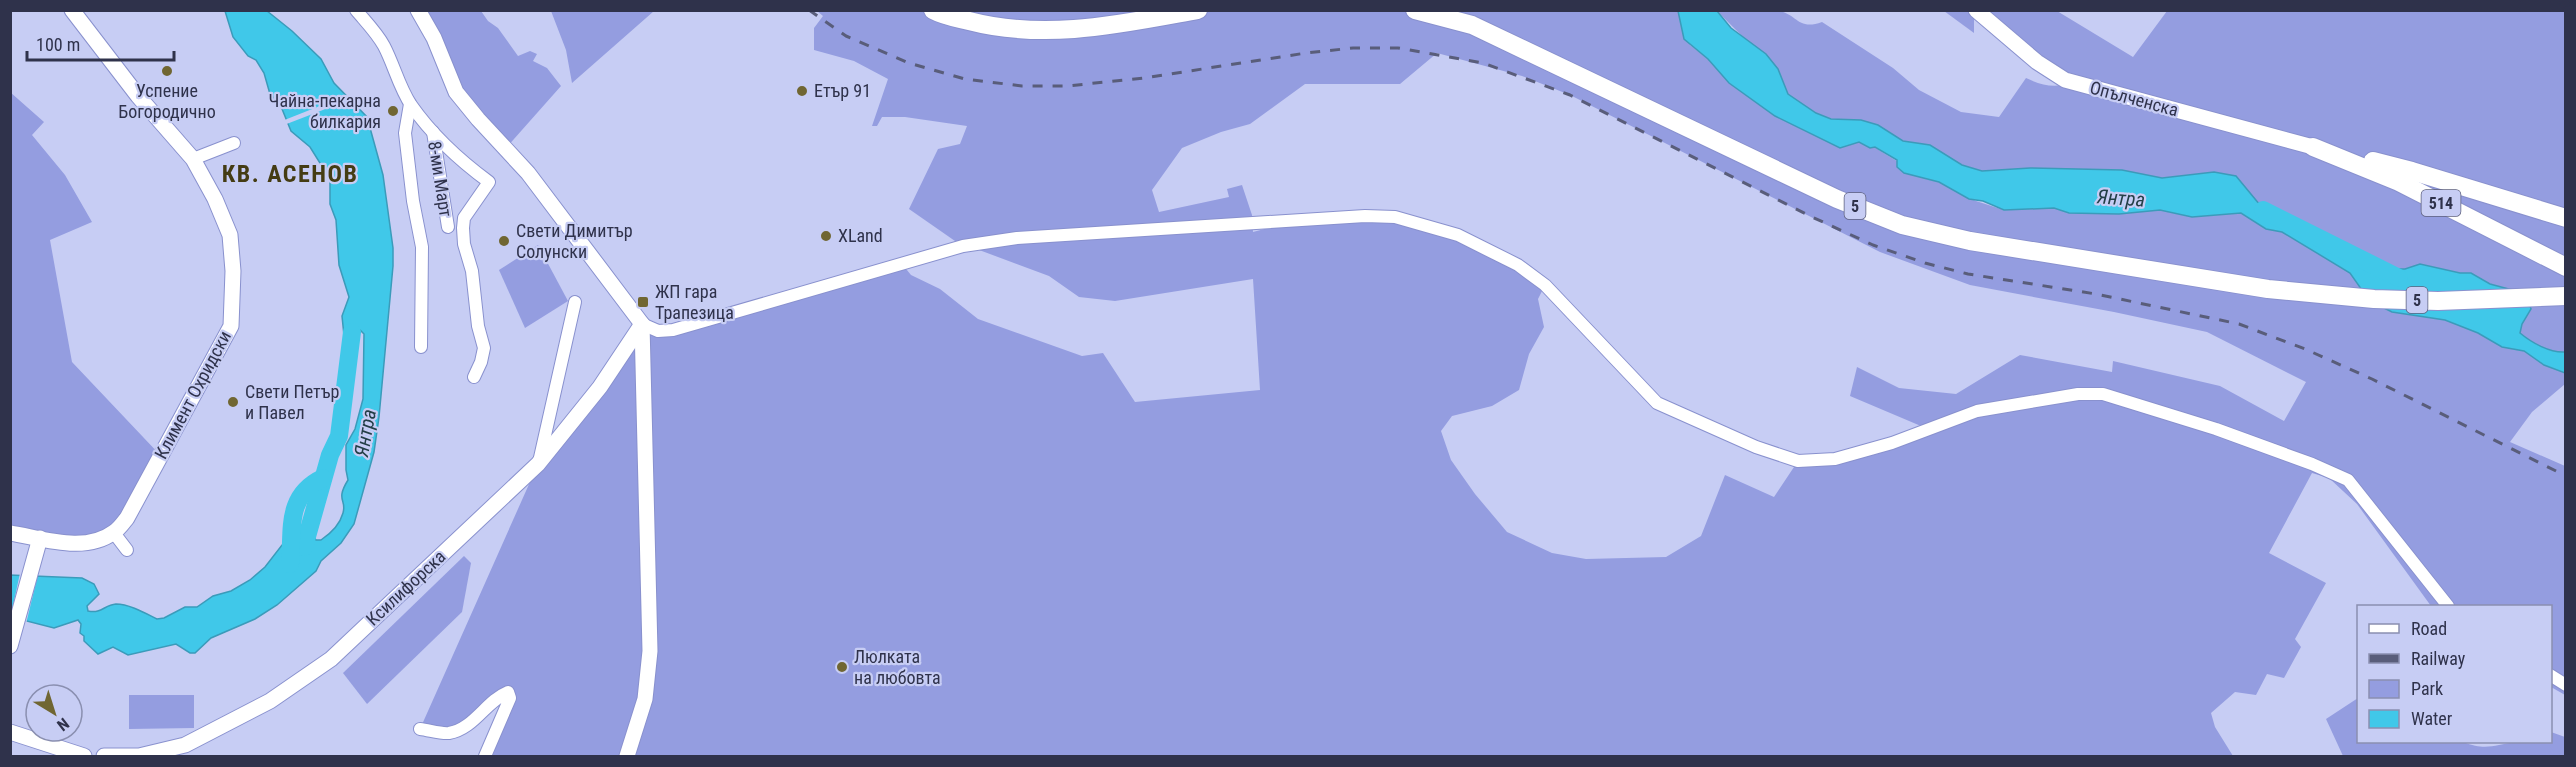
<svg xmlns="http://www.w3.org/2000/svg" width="2576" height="767" font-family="'Roboto Condensed',sans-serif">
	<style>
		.green { fill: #949de0; fill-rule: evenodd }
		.water { fill: #40c8e9; stroke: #3b9bba; stroke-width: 1.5 }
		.pier { fill: #c7cdf4 }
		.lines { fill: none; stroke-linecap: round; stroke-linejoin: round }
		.river { stroke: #40c8e9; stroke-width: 18 }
		.minor-casing { stroke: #8991ce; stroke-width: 14 }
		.tertiary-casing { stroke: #8991ce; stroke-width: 17 }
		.primary-casing { stroke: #8991ce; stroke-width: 20 }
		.minor { stroke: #fff; stroke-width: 12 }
		.tertiary { stroke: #fff; stroke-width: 15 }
		.primary { stroke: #fff; stroke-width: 18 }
		.rail { stroke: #595d7a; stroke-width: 3; stroke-dasharray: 10 10; stroke-linecap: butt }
		.poi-dot { fill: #706632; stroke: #c7cdf4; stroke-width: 2 }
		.labels { text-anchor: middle; stroke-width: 4.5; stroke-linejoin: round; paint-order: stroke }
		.shield { fill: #c7cdf4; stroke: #5d607e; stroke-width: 1.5 }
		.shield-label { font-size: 16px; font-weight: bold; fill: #2f324b }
		.poi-label { font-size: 18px; fill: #2f324b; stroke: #c7cdf4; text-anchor: start }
		.street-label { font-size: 18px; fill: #2f324b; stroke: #c7cdf4 }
		.water-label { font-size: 20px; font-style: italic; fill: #233f47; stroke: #c7cdf4 }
		.district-label { font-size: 24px; font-weight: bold; letter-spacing: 1.5px; fill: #443c13; stroke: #c7cdf4 }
	</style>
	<rect width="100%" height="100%" fill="#c7cdf4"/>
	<g class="green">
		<path d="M418 11H481L488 21 498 28 518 56 530 51 537 54 533 61 547 68 561 86 505 149 478 119Z"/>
		<path d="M551 11V10L654 11 572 83 566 50Z"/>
		<path d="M817 11H1678L1690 45 1708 59 1729 83 1775 116 1840 148 1860 142 1870 148 1874 147 1926 179 1939 182 1976 201 2004 210 2054 208 2069 213 2119 214 2160 210 2192 217 2241 213 2266 229 2282 232 2350 273 2364 293 2392 312 2445 320 2478 333 2502 347 2524 351 2544 365 2565 373V384L2532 412 2510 442 2565 466V695L2551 687 2550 606H2431L2357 504 2329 478 2312 473 2269 553 2326 583 2295 639 2301 647 2284 678 2267 674 2256 695 2235 692 2211 713 2215 727 2233 756H485L510 698 449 733 420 729 538 464 642 324 658 331 902 264 911 275 940 289 978 319 1082 356 1103 353 1135 402 1260 390 1253 279 1115 301 1079 297 1049 276 955 241 909 209 938 149 960 144 967 126 905 117H882L877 126H872L888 79 854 61 814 50V28L823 16ZM1437 53 1522 76 1570 95 1880 252 1970 285 2114 312 2207 332 2306 382 2284 421 2220 386 2113 361 2112 372 2020 355 1956 394 1899 388 1857 367 1850 396 1928 429 1835 459 1798 461 1774 497 1725 475 1701 536 1666 557 1586 559 1552 553 1507 532 1475 494 1451 460 1441 431 1452 416 1492 406 1519 390 1529 354 1544 327 1538 299 1545 285 1458 235 1365 216 1295 221 1253 232 1252 215 1242 185 1227 189 1229 197 1159 212 1152 190 1182 148 1221 132 1250 124 1305 84H1400Z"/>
		<path d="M1717 11C1736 11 1760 7 1779 11 1797 14 1798 31 1822 22L1893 68 1919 90 1961 112 1999 117 2026 78C2043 86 2054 88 2072 83L1976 11H2057L2133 57 2167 11H2565V352C2550 353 2532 343 2520 333L2521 324 2531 309 2516 291 2490 284 2471 273H2460L2420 264 2405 269H2386L2370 265 2304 228 2290 227 2276 208 2260 205 2253 197 2214 172 2162 178 2122 170 2083 169 1982 171 1962 165 1930 145 1903 142 1878 125 1860 120 1831 119 1816 113 1788 94 1747 41Z"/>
		<path d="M1944 11H1974V33Z"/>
		<path d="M10 92 44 122 32 135 65 175 92 222 50 240 72 362 161 456 127 518 94 542 11 533Z"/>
		<path d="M538 245 568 301 525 328 499 270Z"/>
		<path d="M464 556 471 563 462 612 367 704 343 673Z"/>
		<path d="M129 695H194V728L129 729Z"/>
		<path d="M2358 698V742H2463C2486 751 2494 745 2516 742 2527 740 2539 742 2550 742L2551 732 2565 737V756H2343L2326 719Z"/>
	</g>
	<g class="water">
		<path d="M225 11H267L292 31 321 59 334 83 367 117 383 175 393 248V266L379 417 374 452 354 524 341 543 321 561 316 571 277 605 255 619 211 638 195 653H190L176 644 128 655 113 647 98 654 84 641V636L80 633 81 624 78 620 54 628 11 617 10 575 82 578 94 584 99 594 87 606 88 611C102 614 104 605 116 604 129 604 145 613 157 619L164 618 185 607H197L213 596 231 591 250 580 265 567 282 545 302 535 310 525 312 535 316 540H321C330 534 340 524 343 513 347 499 335 501 348 480L346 470V445L355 429 363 399 364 334 360 330 356 332 352 357 346 355 342 316 349 297 339 265 336 220 330 204V179L310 147 291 131 280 104 270 94 264 73 256 60 248 56 233 37Z"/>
		<path d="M1678 11H1717L1731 28 1766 54 1778 69 1788 94 1816 113 1831 119 1861 120 1878 125 1903 141 1930 145 1962 165 1982 171 2030 168 2122 170 2162 178 2214 172 2236 176 2260 205 2276 208 2290 227 2316 232 2346 251 2351 257 2370 265 2386 269H2405L2420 264 2460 273H2471L2490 284 2516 291 2529 303 2531 309 2522 324 2520 333C2532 343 2550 353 2565 352V373L2544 365 2524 351 2502 347 2478 333 2445 320 2392 312 2378 305 2364 293 2350 273 2282 232 2266 229 2241 213 2192 217 2160 210 2119 214 2069 213 2054 208 2004 210 1983 201 1969 199 1939 182 1904 173 1897 167V160L1875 147 1870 148 1859 142 1840 148 1775 116 1729 83 1708 59 1684 39Z"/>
	</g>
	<g class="pier">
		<path d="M350 94 354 98 284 125 282 121Z"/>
		<path d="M20 573 38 574 26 624 10 620Z"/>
	</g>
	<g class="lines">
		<g class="river">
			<path d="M2263 210 2399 278"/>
			<path d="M304 547 330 455 339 436 352 332"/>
			<path d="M290 564C293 530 285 496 323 478"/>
		</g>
		<g class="minor-casing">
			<g id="minor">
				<path d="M356 10C366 22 377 33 384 46 394 65 399 87 411 105 432 135 459 160 489 182L464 218 463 228 464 244 472 271 478 326 484 348 481 362 474 377"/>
				<path d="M410 104 405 133 413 201 422 247 421 347"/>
				<path d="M433 132 448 227"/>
				<path d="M193 159 234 143"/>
				<path d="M642 324 658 331 673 330 963 246 1017 238 1365 216 1395 217 1458 235 1518 265 1545 285 1657 403 1756 447 1798 461 1835 459 1892 443 1977 411 2078 394H2103L2216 429 2312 464 2348 480 2448 606"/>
				<path d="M539 462 575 302"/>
				<path d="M114 533 127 550"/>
				<path d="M2550 675 2566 685"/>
				<path d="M420 729C429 730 441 734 449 733 474 729 486 701 508 692L510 698 485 756"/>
			</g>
		</g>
		<g class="tertiary-casing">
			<g id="tertiary">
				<path d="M418 10 434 38 456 92 478 119 528 173 642 324 650 651 645 699 627 756"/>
				<path d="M1976 10 2037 62 2065 80 2313 147"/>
				<path d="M10 533C42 538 85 554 114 532 119 529 123 523 127 518L231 326 233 271 230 235 215 199 193 159 138 96 72 10"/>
				<path d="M10 646 40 538"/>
				<path d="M10 732 84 756"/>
				<path d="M104 756H139L185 745 270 701 331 659 538 464 600 387 642 324"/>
			</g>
		</g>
		<g class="primary-casing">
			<g id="primary">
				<path d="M933 10C944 16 957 18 969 21 1046 41 1121 24 1198 10"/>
				<path d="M1415 10 1472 25 1837 199 1902 225 1970 241 2268 289 2374 299 2438 301 2566 296"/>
				<path d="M2313 147 2399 182 2566 267"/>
				<path d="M2373 161 2412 171 2566 218"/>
			</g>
		</g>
		<use href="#minor" class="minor"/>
		<use href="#tertiary" class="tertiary"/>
		<use href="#primary" class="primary"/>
		<path class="rail" d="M809 10 846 36 909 63 965 79 1022 86H1067L1144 78 1306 53 1353 48H1398L1483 63 1570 95 1812 217 1873 245 1925 263 1968 274 2096 294 2239 324 2305 349 2372 379 2566 476"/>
	</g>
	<g class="poi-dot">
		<circle cx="167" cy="71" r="6"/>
		<circle cx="802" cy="91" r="6"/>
		<circle cx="393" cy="111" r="6"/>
		<circle cx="826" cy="236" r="6"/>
		<circle cx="504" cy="241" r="6"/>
		<rect x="637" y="296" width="12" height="12" rx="3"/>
		<circle cx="233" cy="402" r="6"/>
		<circle cx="842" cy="667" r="6"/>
	</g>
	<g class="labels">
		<g class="shield">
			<rect x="2421.5" y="190" width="39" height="26" rx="4.5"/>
			<rect x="1844.5" y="193" width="21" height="26" rx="4.5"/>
			<rect x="2406.5" y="287" width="21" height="26" rx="4.5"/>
		</g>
		<g class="shield-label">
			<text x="2441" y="209">514</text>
			<text x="1855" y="212">5</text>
			<text x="2417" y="306">5</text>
		</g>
		<g class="poi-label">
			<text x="167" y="97" text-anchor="middle">Успение<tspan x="167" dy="21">Богородично</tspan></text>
			<text x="814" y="97">Етър 91</text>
			<text x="381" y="107" text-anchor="end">Чайна-пекарна<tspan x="381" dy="21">билкария</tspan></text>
			<text x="516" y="237">Свети Димитър<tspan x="516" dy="21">Солунски</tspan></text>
			<text x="838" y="242">XLand</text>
			<text x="655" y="298">ЖП гара<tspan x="655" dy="21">Трапезица</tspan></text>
			<text x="245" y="398">Свети Петър<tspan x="245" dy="21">и Павел</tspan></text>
			<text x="854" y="663">Люлката<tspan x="854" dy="21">на любовта</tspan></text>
		</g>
		<g class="street-label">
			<text transform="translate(2134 99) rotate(15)" y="6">Опълченска</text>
			<text transform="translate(440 179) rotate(81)" y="6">8-ми Март</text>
			<text transform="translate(193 395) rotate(-62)" y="6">Климент Охридски</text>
			<text transform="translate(406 588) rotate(-43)" y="6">Ксилифорска</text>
		</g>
		<g class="water-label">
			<text transform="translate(2121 198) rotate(4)" y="7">Янтра</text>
			<text transform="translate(365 433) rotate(-80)" y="7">Янтра</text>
		</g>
		<g class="district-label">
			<text x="290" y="182">КВ. АСЕНОВ</text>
		</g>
	</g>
	<rect width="2576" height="767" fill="none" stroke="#2f324b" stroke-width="24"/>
	<rect x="2357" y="605" width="195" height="138" fill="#c7cdf4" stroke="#8a8fb0" stroke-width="1.5"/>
	<rect x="2369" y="624" width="30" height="9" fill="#ffffff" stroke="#8a8fb0" stroke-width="1.5"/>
	<text x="2411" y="635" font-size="18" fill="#2f324b">Road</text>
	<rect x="2369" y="654" width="30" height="9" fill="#595d7a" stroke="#8a8fb0" stroke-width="1.5"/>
	<text x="2411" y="665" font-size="18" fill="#2f324b">Railway</text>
	<rect x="2369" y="680" width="30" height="18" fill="#949de0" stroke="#8a8fb0" stroke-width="1.5"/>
	<text x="2411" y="695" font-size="18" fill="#2f324b">Park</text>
	<rect x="2369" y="710" width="30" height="18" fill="#40c8e9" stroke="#8a8fb0" stroke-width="1.5"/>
	<text x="2411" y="725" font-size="18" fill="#2f324b">Water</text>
	<g transform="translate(54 713) rotate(142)"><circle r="28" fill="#c7cdf4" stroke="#8a8fb0" stroke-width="1.5"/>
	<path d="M0-4.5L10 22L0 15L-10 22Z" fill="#706632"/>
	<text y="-9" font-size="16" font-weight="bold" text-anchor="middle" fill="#2f324b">N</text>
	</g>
	<path d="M27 51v9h147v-9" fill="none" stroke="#2f324b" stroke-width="3"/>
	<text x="36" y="51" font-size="18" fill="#2f324b" stroke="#c7cdf4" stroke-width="4.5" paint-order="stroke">100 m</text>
</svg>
